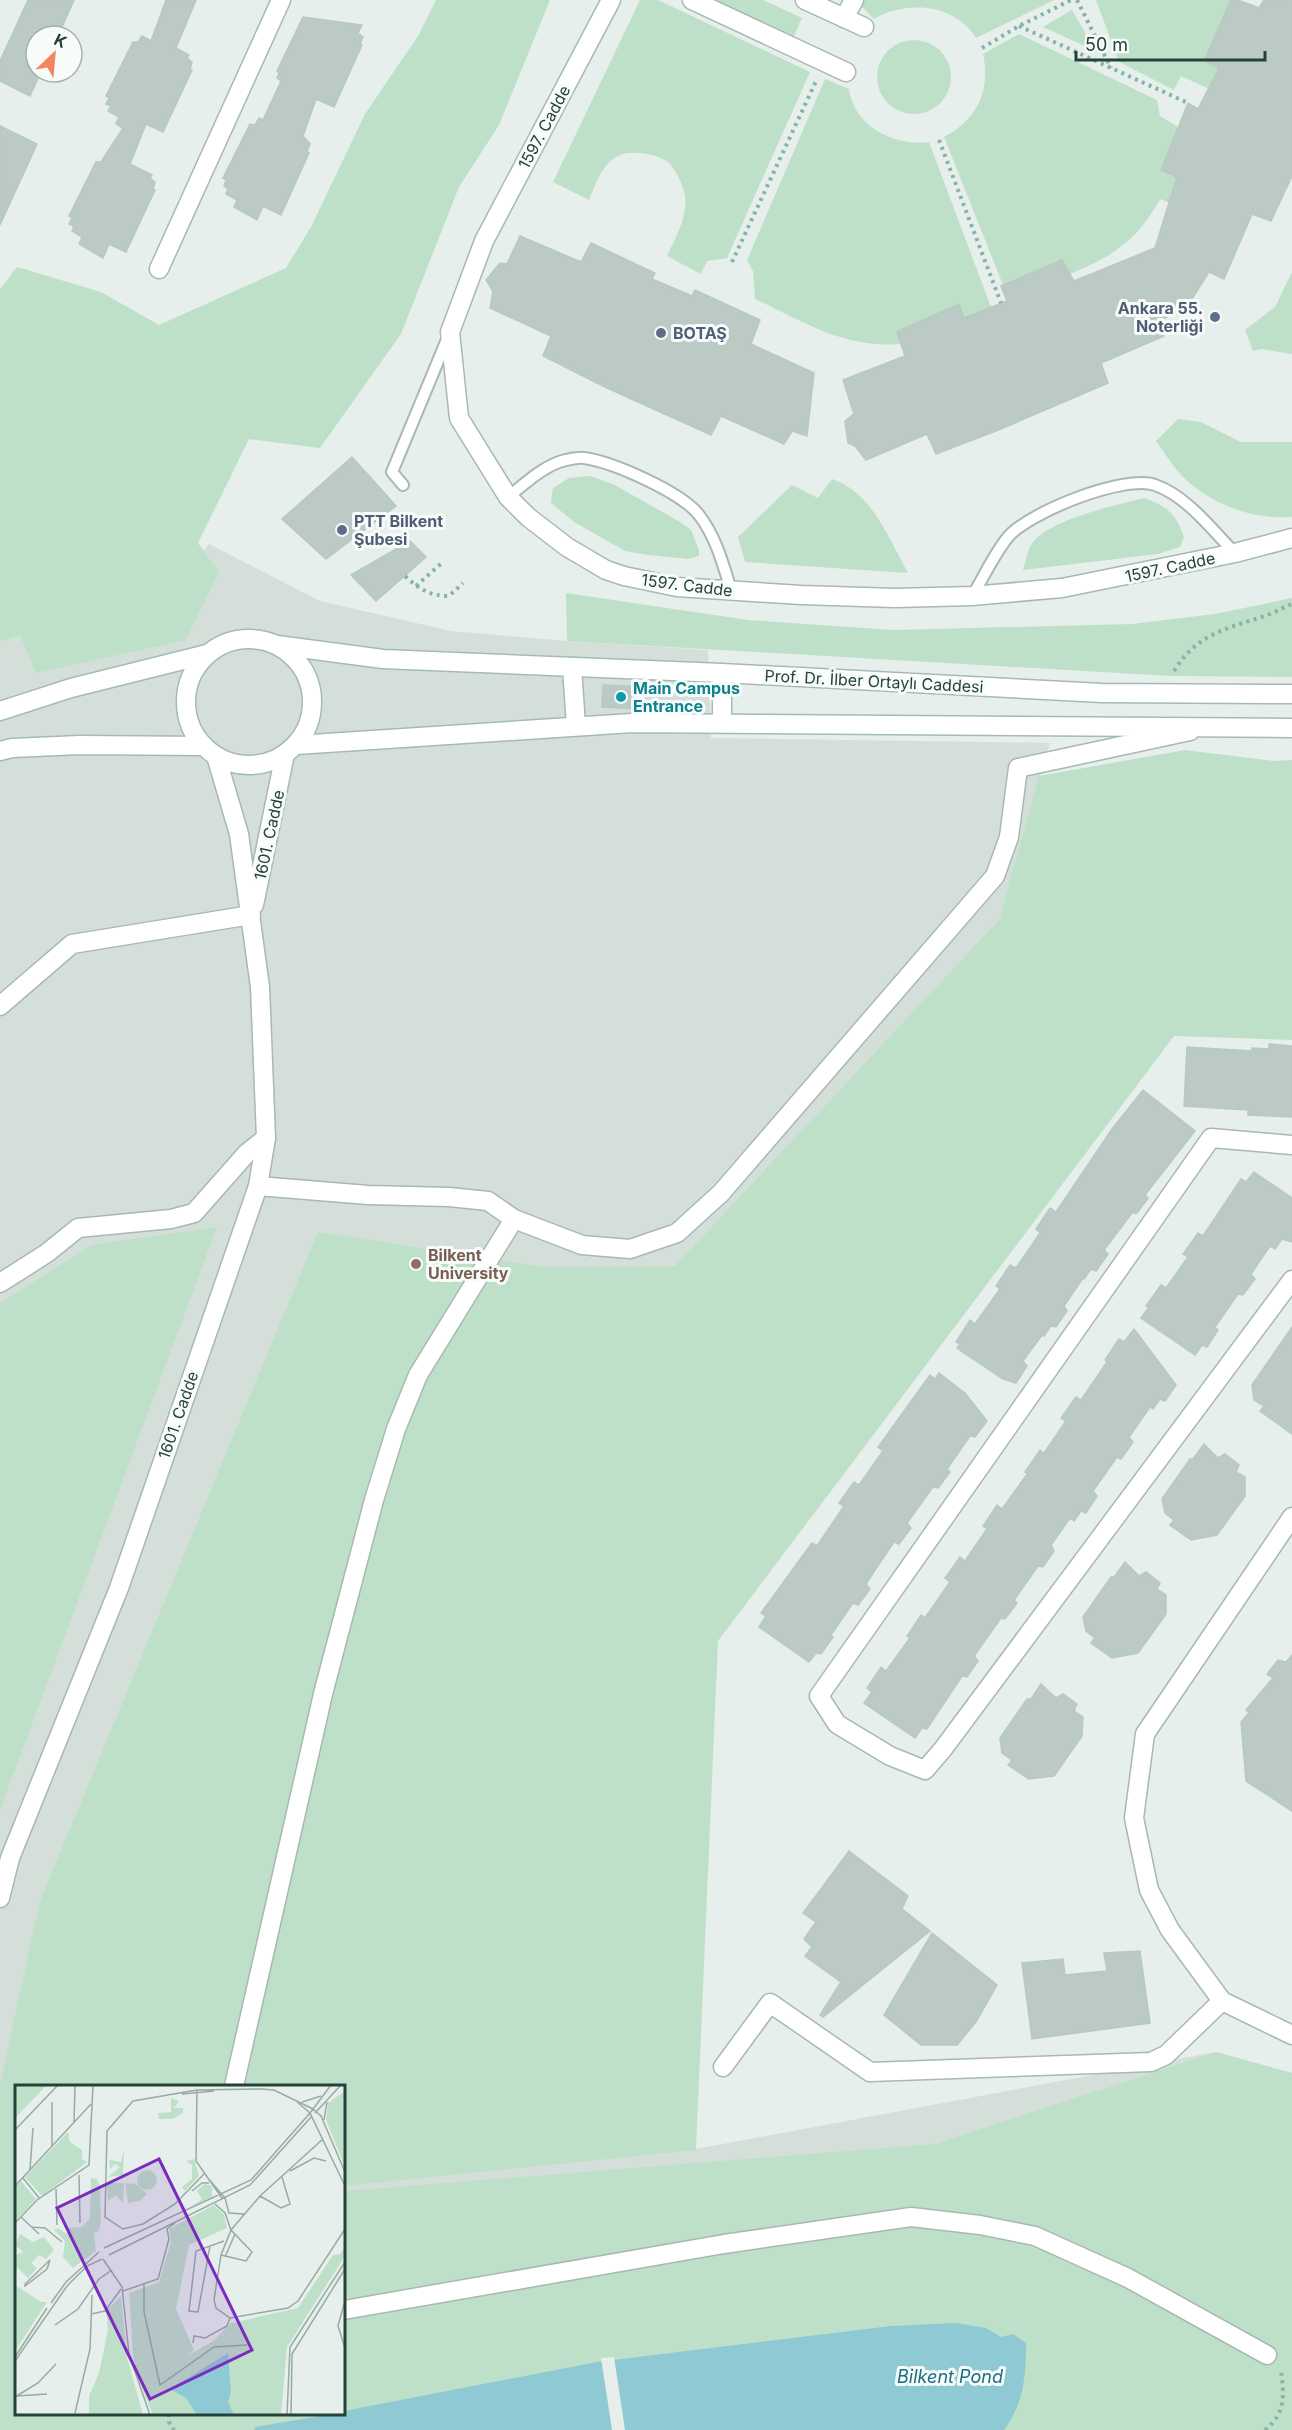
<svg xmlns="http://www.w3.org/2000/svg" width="1292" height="2430" font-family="Inter,sans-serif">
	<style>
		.built { fill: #d4dfda; fill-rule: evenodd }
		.green { fill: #bfe0c8 }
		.water { fill: #8ec9d4 }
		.pier { fill: #e6efeb }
		.building { fill: #bbcac4; stroke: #b8c9c2; stroke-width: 1.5 }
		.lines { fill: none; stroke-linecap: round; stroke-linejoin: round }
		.lane-casing { stroke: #a8b8b2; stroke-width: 14 }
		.street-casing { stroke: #a8b8b2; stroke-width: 21 }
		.secondary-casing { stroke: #a4bbb3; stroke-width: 21 }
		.path { stroke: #86b3a5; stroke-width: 4; stroke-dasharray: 3 4.5; stroke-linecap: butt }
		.lane { stroke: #fff; stroke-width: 10 }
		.street { stroke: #fff; stroke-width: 18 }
		.secondary { stroke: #fff; stroke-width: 18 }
		.service-dot { fill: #5c6f8a; stroke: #f7fbf9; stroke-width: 2 }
		.culture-dot { fill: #0f9aa8; stroke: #f7fbf9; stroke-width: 2 }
		.education-dot { fill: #8d6e63; stroke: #f7fbf9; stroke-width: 2 }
		.labels { text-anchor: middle; stroke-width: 6; stroke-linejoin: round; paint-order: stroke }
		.street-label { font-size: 16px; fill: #24423a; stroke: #f7fbf9 }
		.service-label { font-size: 16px; font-weight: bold; fill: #4e5e75; stroke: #f7fbf9; text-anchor: start }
		.culture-label { font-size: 16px; font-weight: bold; fill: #0d838f; stroke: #f7fbf9; text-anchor: start }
		.education-label { font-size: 16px; font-weight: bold; fill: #785e54; stroke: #f7fbf9; text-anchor: start }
		.water-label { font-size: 18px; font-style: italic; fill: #1c6f80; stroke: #f7fbf9 }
		.inset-road { fill: none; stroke: #98aaa4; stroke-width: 1.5 }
		.view { fill: #7b2cbf; fill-opacity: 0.15; stroke: #7b2cbf; stroke-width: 3 }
		.inset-edge { fill: none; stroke: #24423a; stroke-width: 3 }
	</style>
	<rect width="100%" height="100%" fill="#e6efeb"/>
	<path class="built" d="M209 544 320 601 451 631 567 641 708 650 711 738 1050 743 999 920 663 1609 696 2149 1216 2052 1292 2073V2430H0V642L181 576ZM16 2086H344V2414H16Z"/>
	<g class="green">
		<path d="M436 0H550L499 125 459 187 401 334 320 448 249 439 198 543 219 572 186 640 36 673 20 635 0 642V289L17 267 101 292 159 325 286 268 311 227 365 114 418 36Z"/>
		<path d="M640 0H658L810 72 727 258 707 261 701 274 667 256C676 237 688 216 685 195 683 185 676 169 668 162 658 154 632 150 620 155 602 163 596 183 589 200L553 182Z"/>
		<path d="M712 0H763L802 18 793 38Z"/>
		<path d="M862 0H1054L976 38C955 3 906 0 874 19L861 6Z"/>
		<path d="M1096 0H1231L1205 61 1219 68 1209 89 1181 76 1174 90 1119 62Z"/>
		<path d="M1072 10 1091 43 1089 48 1043 27Z"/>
		<path d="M1019 34 1157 100 1160 116 1178 127 1161 170 1188 182 1170 203 1160 199C1137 241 1113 256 1070 274L1062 260 1003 285 944 137C977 120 991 90 983 54Z"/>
		<circle cx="914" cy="77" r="37"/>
		<path d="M825 79 849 89C853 126 896 147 929 142L991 307 964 318 958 304 897 332 901 344C845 349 804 322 755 299L753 271 747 260Z"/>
		<path d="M1292 272V354L1261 349 1253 351 1245 330 1275 307Z"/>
		<path d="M1178 419 1201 422 1241 442H1292V517C1251 520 1210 504 1181 475 1172 465 1164 452 1156 441Z"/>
		<path d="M590 476 613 484 680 522 691 530 699 550V556L688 559 648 555 625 551 574 522 551 503 553 488 569 478Z"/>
		<path d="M832 479C872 492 889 539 908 573L745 562 738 537 792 485 818 498Z"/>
		<path d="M1145 498C1169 508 1175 513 1184 537L1180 547 1158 554 1023 570C1025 563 1027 554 1030 547 1043 520 1117 505 1145 498Z"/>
		<path d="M566 593 748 620 893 630 1132 624 1215 614 1292 598V677L1171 676 567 641Z"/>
		<path d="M1185 750 1274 761 1292 760V1040L1174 1036 718 1641 696 2150 344 2186V2086H16V2414H344V2191L935 2144 1216 2052 1292 2073V2430H0V2084L40 1901 318 1232 544 1267 675 1266 999 920 1039 776Z"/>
		<path d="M217 1227 0 1810V1303L92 1245Z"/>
	</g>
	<path class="water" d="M956 2323 986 2328 1001 2337 1013 2334 1026 2343C1026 2377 1024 2402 1004 2430H254L255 2427 332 2414H344V2411L597 2362 891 2326Z"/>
	<path class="pier" d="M614 2357 625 2430H612L601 2358Z"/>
	<g class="building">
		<path d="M28 0H74L58 36H36V72H41L30 96 0 81V61Z"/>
		<path d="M166 0H196L176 48 189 55 187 58 192 62 190 69 192 70 163 132 146 124 130 164 152 175 150 178 155 182 153 189 155 190 126 252 109 244 103 258 79 244 82 237 72 231 74 226 69 224 72 218 69 216 96 162H101L123 128 116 124 119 117 108 111 111 106 106 104 109 98 106 96 133 42H138L142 36 151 41Z"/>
		<path d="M1231 0H1238L1259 8 1264 0H1292V176L1271 221 1252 214 1224 279 1209 272 1187 307 1159 321 1164 336 1101 363 1108 383 1001 429 936 454 927 434 866 460 855 446 848 443 845 421 854 414 843 380 905 356 897 332 959 304 964 318 1007 301 1001 286 1062 260 1074 281 1155 248 1177 177 1161 170 1188 103 1198 109 1219 68 1204 61Z"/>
		<path d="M303 17 362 25 358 33 363 37 360 44 362 45 334 107 316 99 303 136 310 144 307 151 309 153 281 215 263 206 257 220 234 207 237 200 226 194 228 189 224 186 226 180 223 178 250 124 255 125 259 118 263 120 281 81 277 78 279 73 277 71Z"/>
		<path d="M0 126 37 144 0 225Z"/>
		<path d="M520 236 581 262 591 243 655 273 652 279 692 296 695 290 760 320 751 344 814 373 807 436 792 431 784 444 721 416 711 435 605 387 543 356 551 336 490 308 493 291 486 280 500 263 507 264Z"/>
		<path d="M352 457 396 506 326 559 282 519Z"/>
		<path d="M410 541 426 557 376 601 351 575Z"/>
		<path d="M603 685 641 687 640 709 602 707Z"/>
		<path d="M1269 1044 1292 1046V1117L1248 1115V1110L1184 1106 1187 1047 1252 1051V1048L1269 1049Z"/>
		<path d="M1143 1090 1195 1131 1145 1195 1148 1198 1137 1213H1132L1104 1250 1108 1254 1096 1271 1091 1269 1084 1279 1083 1278 1064 1306 1067 1311 1056 1327 1051 1326 1044 1336 1042 1335 1023 1361 1027 1366 1016 1383 1003 1379 957 1348 960 1344 956 1342 970 1320 975 1324 1000 1289 996 1286 1010 1265 1016 1268 1040 1233 1036 1229 1050 1208 1056 1212 1112 1129Z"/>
		<path d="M1254 1172 1292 1198V1242L1282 1239 1275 1249 1270 1246 1251 1274 1255 1279 1243 1295 1238 1294 1215 1327 1218 1330 1207 1347 1202 1345 1195 1355 1141 1318 1149 1307 1146 1306 1161 1285 1166 1288 1188 1257 1183 1254 1198 1233 1203 1236 1241 1179 1246 1182Z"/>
		<path d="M1292 1327V1434L1260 1411 1264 1406 1254 1400 1252 1385Z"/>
		<path d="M1134 1329 1176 1385 1165 1401 1160 1399 1153 1409 1150 1407 1129 1437 1133 1442 1121 1459 1117 1457 1093 1491 1097 1496 1086 1513 1081 1511 1074 1521 1070 1518 1051 1545 1054 1551 1043 1567 1038 1566 1014 1600 1017 1603 1005 1619 1001 1618 974 1656 978 1661 967 1677 962 1676 927 1729 922 1728 915 1738 864 1703 872 1692 867 1688 881 1667 886 1671 910 1638 907 1636 921 1615 925 1618 950 1582 945 1578 960 1557 965 1561 987 1529 983 1526 997 1505 1002 1509 1028 1473 1025 1472 1040 1450 1044 1453 1066 1421 1061 1418 1076 1397 1081 1400 1107 1362 1105 1360 1119 1339 1124 1342Z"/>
		<path d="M939 1373 965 1393 987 1421 975 1437 970 1436 947 1469 950 1472 938 1488 933 1487 907 1523 911 1528 899 1544 894 1542 875 1570 866 1584 870 1589 858 1605 853 1603 831 1635 833 1637 821 1654 816 1653 809 1662 759 1627 766 1616 761 1613 812 1543 817 1546 844 1506 839 1503 854 1482 859 1485 883 1451 878 1447 930 1375 935 1379Z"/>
		<path d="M1204 1444 1218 1458 1225 1454 1239 1465 1236 1472 1245 1477V1496L1217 1535 1191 1540 1170 1525 1174 1520 1165 1513 1162 1499 1190 1459H1193Z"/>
		<path d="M1125 1562 1139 1576 1146 1572 1160 1583 1157 1589 1166 1595V1614L1138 1653 1112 1658 1091 1643 1095 1638 1086 1631 1083 1617 1111 1577H1114Z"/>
		<path d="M1292 1655V1811L1246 1781 1241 1722 1249 1713 1246 1710 1273 1678 1267 1674 1278 1660 1286 1662Z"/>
		<path d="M1041 1684 1056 1698 1063 1694 1077 1704 1074 1711 1083 1717 1082 1736 1054 1776 1029 1779 1008 1765 1012 1760 1002 1753 1000 1738 1027 1699H1031Z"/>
		<path d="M849 1851 908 1896 902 1909 930 1931 823 2017 820 2015 841 1982 805 1956 812 1947 804 1939 816 1922 803 1913Z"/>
		<path d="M932 1933 997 1985 976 2022 957 2045H921L884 2015Z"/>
		<path d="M1140 1951 1150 2023 1032 2039 1022 1963 1063 1959 1065 1975 1107 1971 1104 1953Z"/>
	</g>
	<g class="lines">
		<g class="lane-casing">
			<g id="lane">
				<path d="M403 485 392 472 448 337"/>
				<path d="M508 497C526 483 544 465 566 460 571 459 579 457 584 458 613 462 681 492 699 515 716 537 723 564 731 590"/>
				<path d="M972 596C984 577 994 554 1008 537 1029 512 1125 474 1155 485 1187 496 1212 530 1235 553"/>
			</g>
		</g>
		<g class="street-casing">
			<g id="street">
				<path d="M611 0 484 241 450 332 459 418 508 497 528 517 567 547 606 570 624 576 677 587 801 595 895 598 972 596 1062 588 1235 553 1292 538"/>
				<path d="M692 0 846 72"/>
				<path d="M805 0 864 27"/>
				<path d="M844 18 854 0"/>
				<path d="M159 269 281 0"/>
				<path d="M254 905 285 754"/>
				<path d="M0 1006 72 944 251 915"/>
				<path d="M1292 1145 1211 1138 819 1696 837 1724 890 1756 925 1770 943 1749 1292 1280"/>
				<path d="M258 1186 368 1195 449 1197 488 1201 514 1219 582 1245 630 1249 677 1233 721 1193 995 876 1009 837 1018 768 1190 731"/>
				<path d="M0 1283 47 1253 78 1228 171 1219 194 1213 247 1153 266 1138"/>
				<path d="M1292 1517 1145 1734 1134 1818 1149 1890 1170 1930 1222 2001 1292 2035"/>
				<path d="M0 1898 10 1858 119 1588 258 1186 266 1138 260 987 239 834 216 756"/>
				<path d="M723 2067 770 2003 870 2072 1151 2062 1166 2055 1222 2001"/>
				<path d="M234 2086 323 1694 374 1500 396 1429 418 1375 514 1219"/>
				<path d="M344 2310 724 2244 911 2217 980 2225 1035 2236 1128 2278 1267 2355"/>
			</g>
		</g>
		<g class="secondary-casing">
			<g id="secondary">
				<circle cx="249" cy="702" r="63"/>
				<path d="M277 645 383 659 722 673 1102 693 1292 694"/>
				<path d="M572 667 576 726"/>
				<path d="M722 673V723"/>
				<path d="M0 711 71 688 207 654"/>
				<path d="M296 745 632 723 1292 728"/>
				<path d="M0 751 12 748 80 745 204 746"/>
			</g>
		</g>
		<g class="path">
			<path d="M1077 0 1111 68"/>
			<path d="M1019 26 1188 103"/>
			<path d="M982 48 1019 26 1071 0"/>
			<path d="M939 140 1001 303"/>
			<path d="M732 262 817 79"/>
			<path d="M405 576C419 589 430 596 449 596L463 583"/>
			<path d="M416 586 444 561"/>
			<path d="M1174 671C1196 635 1224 629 1262 617 1272 614 1282 608 1292 604"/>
			<path d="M169 2414V2422L174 2430"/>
			<path d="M1265 2430C1286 2413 1284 2396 1281 2370"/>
		</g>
		<use href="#lane" class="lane"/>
		<use href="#street" class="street"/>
		<use href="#secondary" class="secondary"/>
	</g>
	<g class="service-dot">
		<circle cx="1215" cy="317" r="6"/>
		<circle cx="661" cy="333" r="6"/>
		<circle cx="342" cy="530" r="6"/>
	</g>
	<circle class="culture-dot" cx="621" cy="697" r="6"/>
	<circle class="education-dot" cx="416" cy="1264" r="6"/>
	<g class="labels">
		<g class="street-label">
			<text transform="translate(544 127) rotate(-62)" y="6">1597. Cadde</text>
			<text transform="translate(1170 567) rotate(-12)" y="6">1597. Cadde</text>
			<text transform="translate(687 585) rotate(7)" y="6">1597. Cadde</text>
			<text transform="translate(874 681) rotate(3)" y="6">Prof. Dr. İlber Ortaylı Caddesi</text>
			<text transform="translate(269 835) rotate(-78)" y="6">1601. Cadde</text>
			<text transform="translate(178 1415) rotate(-71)" y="6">1601. Cadde</text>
		</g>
		<g class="service-label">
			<text x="1203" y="314" text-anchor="end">Ankara 55.<tspan x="1203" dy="18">Noterliği</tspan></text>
			<text x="673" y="339">BOTAŞ</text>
			<text x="354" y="527">PTT Bilkent<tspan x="354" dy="18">Şubesi</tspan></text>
		</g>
		<g class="culture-label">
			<text x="633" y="694">Main Campus<tspan x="633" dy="18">Entrance</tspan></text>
		</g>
		<g class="education-label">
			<text x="428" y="1261">Bilkent<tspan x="428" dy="18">University</tspan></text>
		</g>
		<g class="water-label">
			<text x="950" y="2383">Bilkent Pond</text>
		</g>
	</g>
	<g transform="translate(15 2085)">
		<rect width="330" height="330" fill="#e6efeb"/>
		<path d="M0 0H32L0 33ZM330 6V82L311 35 313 18ZM156 13 164 16 159 23H168V28L158 34H144L143 28 156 27ZM53 47 55 57 67 65V74L72 77 27 111 10 92ZM109 64 108 90 93 92 105 82 100 79 95 84 94 75 106 77ZM179 74 184 91 170 106 167 102 177 94V80L171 76ZM122 95a10 10 0 1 1 20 0a10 10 0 1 1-20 0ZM76 93 82 94 85 101 86 134 84 146 79 148 81 166 58 183 48 172 50 156 39 145 43 143 52 149 54 143 67 142 75 133ZM6 96 21 114 1 135 0 102ZM92 98H109L108 118 101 110 93 116ZM110 98 121 99 132 109 125 116 113 118ZM189 99 197 101V112L176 122 187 114 182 106ZM199 120 209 130 212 143 174 160 161 224 179 265 172 271 198 256 216 238 283 223 318 170 325 169 330 161V171L272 262 266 330H138L125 298 118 271 114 208 144 197 156 157 154 144ZM5 149 18 157 29 152 39 165 31 174 24 170 16 178 22 183 13 193 3 183 0 186V170L8 167 0 160ZM0 200 26 217H32L0 266ZM106 211 112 272 128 330H74V311L84 288 93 245 91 226Z" fill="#bfe0c8"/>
		<path d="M213 268 216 306 213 317 219 330H182L171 313 155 304Z" fill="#8ec9d4"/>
		<path class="inset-road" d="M316 0 295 28 330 101M182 5 181 76 207 113M167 9 199 6M287 17 306 11M298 24 306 31 330 87M300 28 326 0M309 35 312 17M59 37 60 0M0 45 43 0M308 54 245 111 216 145 206 170 199 215 201 223 215 233 273 223 283 216 330 144M37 61V17M15 84 18 43M275 86 299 73 311 76M189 89 160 119 128 139 108 144 90 132 92 46 118 16 182 5 246 4 259 5 298 24M64 90 65 138M192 92 210 113 214 128 229 129M8 93 25 114M0 101 76 19M41 104 42 140M177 106 187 98H194M245 111 266 123 275 119 267 92M200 119 210 128 216 145 237 167 231 176 206 170M6 132 24 149M0 138 22 115 74 80 78 0M16 142 30 143 47 157M195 161 183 227 174 226 181 166 209 156M89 163 236 95 295 28 282 17M94 170 235 100 297 31M210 172 220 149M88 174 107 202 114 269 135 330M35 175 32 184 10 201V199ZM129 199V227L145 300 199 262 232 260M108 206 143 194 154 154 152 144 160 138M330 216 323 241 330 263M36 218 51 197 84 167M76 229 90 226 106 204M40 240 63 224 84 194 97 185M178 258 179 251 190 253 212 241 215 233M0 272 32 223M0 276 52 201 72 181 87 174M1 311 32 309M0 312 23 298 41 279M60 328 75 264 77 210M272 330 275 262 330 177M276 330 277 269 330 184"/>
		<path class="view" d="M144 74 237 265 135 314 42 123Z"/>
		<rect width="330" height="330" class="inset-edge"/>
	</g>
	<g transform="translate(54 54) rotate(26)"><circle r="28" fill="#f7fbf9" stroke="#a3b1ad" stroke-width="1.5"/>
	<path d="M0-4.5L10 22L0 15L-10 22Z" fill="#f4845f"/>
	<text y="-9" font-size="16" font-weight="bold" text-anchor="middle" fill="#24423a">K</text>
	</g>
	<path d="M1076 51v9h189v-9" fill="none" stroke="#24423a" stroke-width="3"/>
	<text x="1085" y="51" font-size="18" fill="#24423a" stroke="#f7fbf9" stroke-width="4.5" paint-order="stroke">50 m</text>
</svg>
